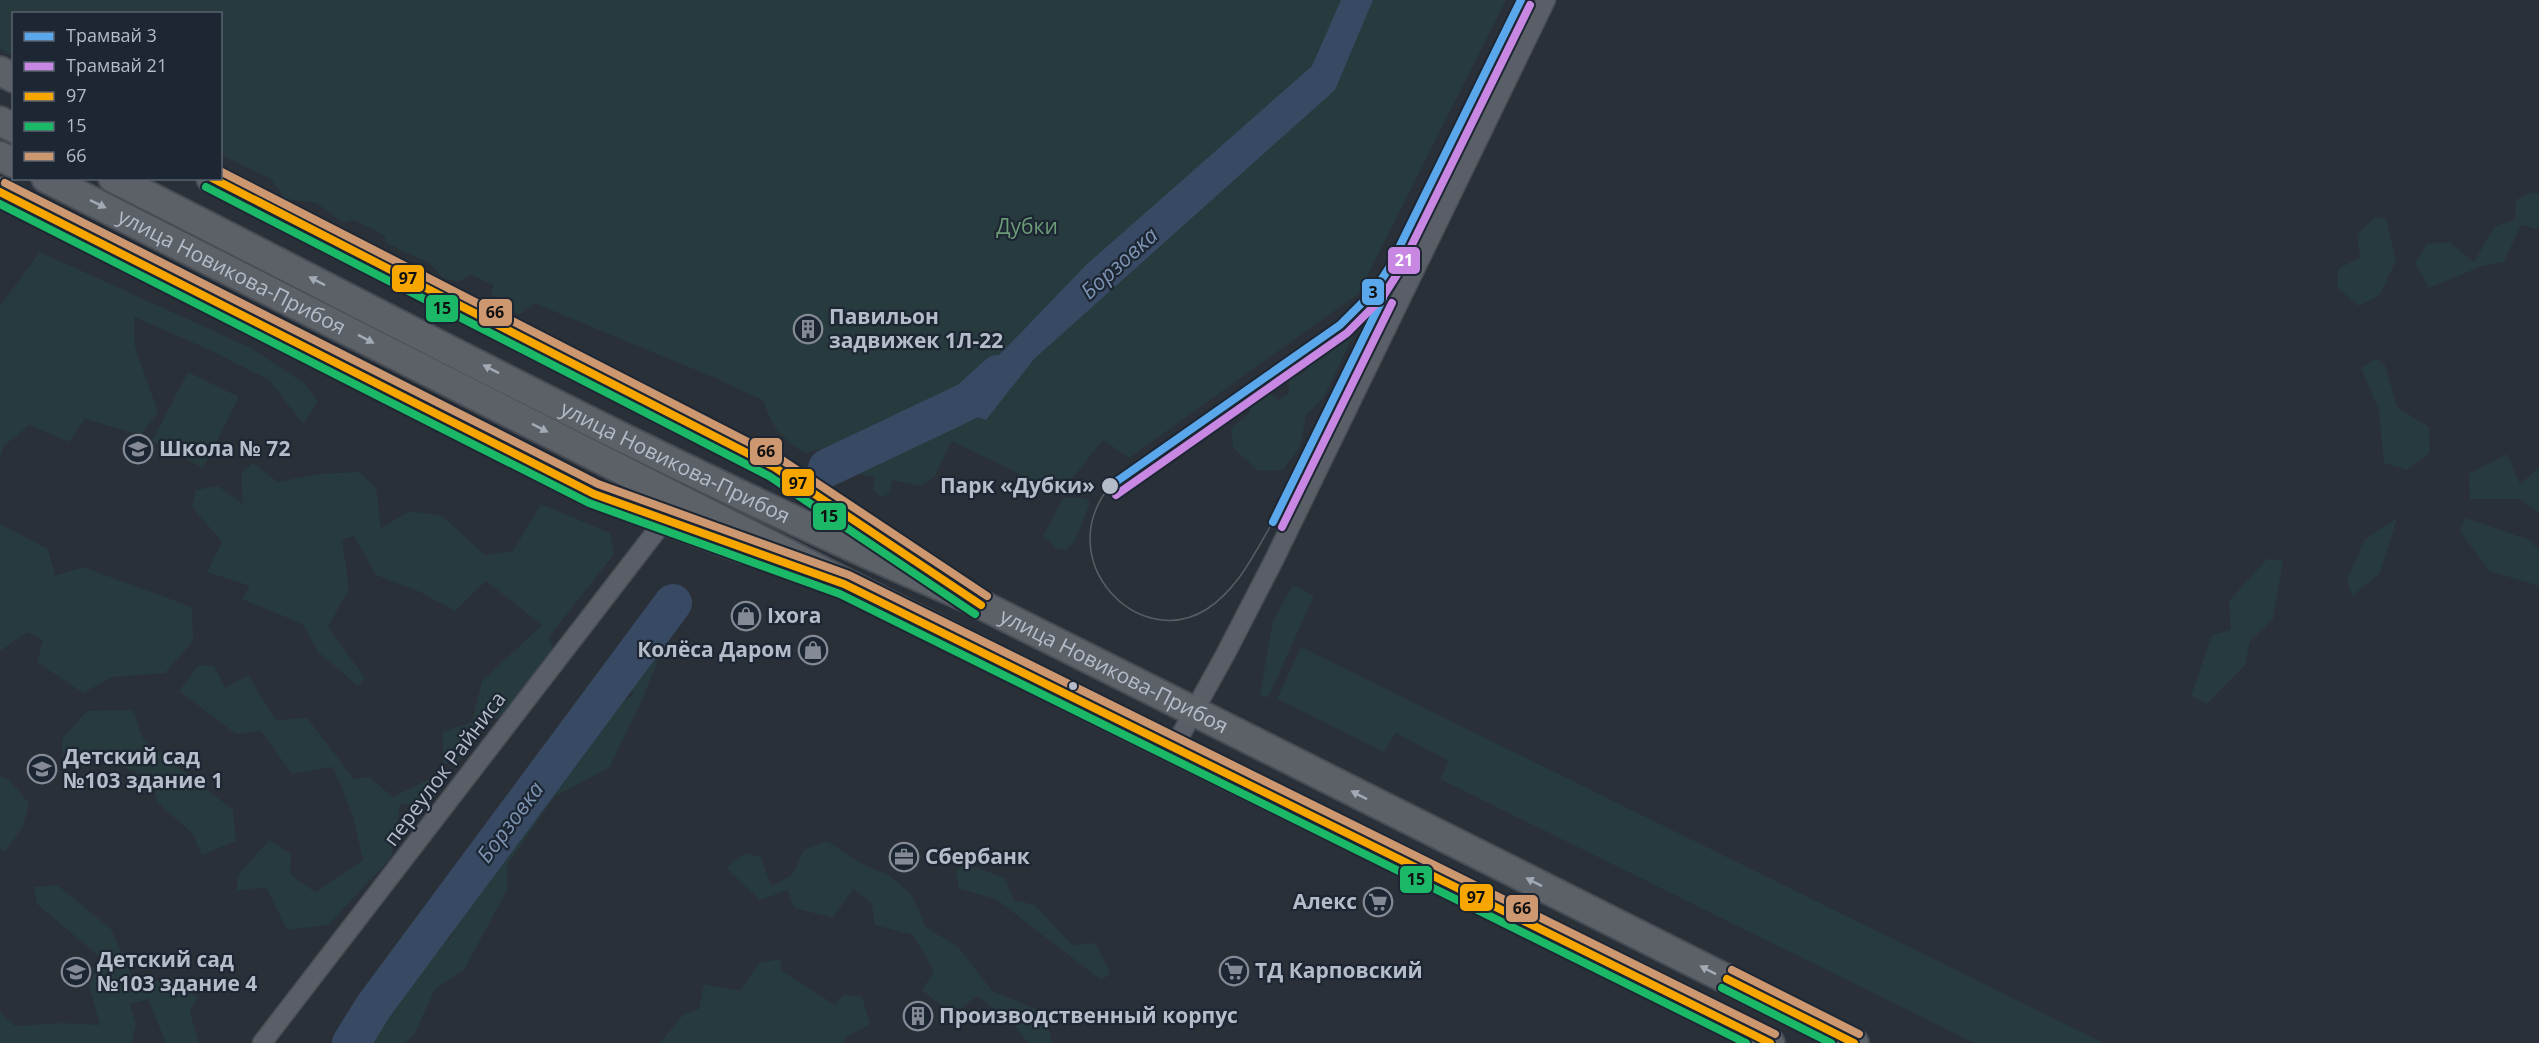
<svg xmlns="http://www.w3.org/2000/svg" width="2539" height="1043" font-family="'Open Sans',sans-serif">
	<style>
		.green { fill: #273a3e }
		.water { fill: #384963 }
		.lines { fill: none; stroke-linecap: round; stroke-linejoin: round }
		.river { stroke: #384963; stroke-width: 38 }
		.minor-casing { stroke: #484c53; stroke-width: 21 }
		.primary-casing { stroke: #484c55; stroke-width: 32 }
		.minor { stroke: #5a5e66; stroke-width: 18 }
		.primary { stroke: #5c6168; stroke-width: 28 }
		.tram { stroke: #595d64; stroke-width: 1.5 }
		.bus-1-casing { stroke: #1d2633; stroke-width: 12 }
		.bus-2-casing { stroke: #1d2633; stroke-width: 12 }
		.bus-3-casing { stroke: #1d2633; stroke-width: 12 }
		.bus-1 { stroke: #f7a600; stroke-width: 8 }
		.bus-2 { stroke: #1ab867; stroke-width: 8 }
		.bus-3 { stroke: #cd976f; stroke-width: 8 }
		.tram-1-casing { stroke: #1d2633; stroke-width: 12 }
		.tram-2-casing { stroke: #1d2633; stroke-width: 12 }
		.tram-1 { stroke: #5aa8eb; stroke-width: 8 }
		.tram-2 { stroke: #c787e3; stroke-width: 8 }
		.oneway { fill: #a2aab6 }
		.stop-dot { fill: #b4bcc9; stroke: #1d2633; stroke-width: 2 }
		.labels { text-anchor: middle; stroke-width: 4.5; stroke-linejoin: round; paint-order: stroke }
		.park-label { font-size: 21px; fill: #6b9a76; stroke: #1d2633 }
		.street-label { font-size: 21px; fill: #b4bcc9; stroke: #1d2633 }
		.poi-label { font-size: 21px; font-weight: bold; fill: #b4bcc9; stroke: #1d2633; text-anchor: start }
		.stop-label { font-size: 21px; font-weight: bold; fill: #b4bcc9; stroke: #1d2633; text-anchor: end }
		.water-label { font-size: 22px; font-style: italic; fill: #7c92b1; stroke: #1d2633 }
		.line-badge { stroke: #1d2633; stroke-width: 2 }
		.badge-label { font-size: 16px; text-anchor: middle; font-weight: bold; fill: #fff }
		.pale-badge-label { font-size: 16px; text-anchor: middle; font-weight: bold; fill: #111 }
	</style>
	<rect width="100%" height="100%" fill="#2a3038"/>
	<g class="green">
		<path d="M0 0H1506L1358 294 1129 458 1103 440 1060 494 952 441 935 476 921 486 893 480 889 493 882 497 873 491 875 477 841 471 834 466 836 456 830 447 805 453C783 441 770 425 764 401L720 380 534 303 519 315 497 304 491 292 494 285 471 275 457 282 442 277 431 264 386 243 384 235 354 220 343 223 317 203 285 199 271 179 221 155 220 14H14L13 56 0 49Z"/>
		<path d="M2530 192 2539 194V230L2521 225 2504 262 2482 266 2429 288 2415 262 2427 244 2449 242 2474 262 2494 227 2515 219 2516 200Z"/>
		<path d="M2375 217 2386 219 2396 260 2380 295 2359 306 2337 287 2338 269 2360 257 2357 235Z"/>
		<path d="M40 252 249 347 304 383 318 401 303 424 269 380 210 350 134 317 135 347 158 412 141 435 85 419 69 442 29 425 4 446 0 460V306Z"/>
		<path d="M1336 320 1354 324 1355 332 1324 397 1306 415 1300 447 1283 470 1259 471 1233 448 1231 428 1249 413 1252 400 1268 392 1278 400 1289 394V380L1305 372 1314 340Z"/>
		<path d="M2376 358 2385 365 2397 407 2429 427 2430 453 2407 470 2384 463 2379 410 2361 368Z"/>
		<path d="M188 372 239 397 203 468 152 441Z"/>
		<path d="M2507 454 2520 484 2539 468V513L2520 499H2470L2469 474Z"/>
		<path d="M253 463 278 482 318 474 359 472 376 488 381 528 410 511 442 516 485 555 513 551 541 504 610 533 614 554 549 637 560 668 526 711 485 722 459 761 443 764V732L472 722 482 681 542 625 486 581 455 611 420 592 376 575 354 536 342 539 349 589 328 627 365 678 358 686 317 651 303 624 242 599 250 586 207 572 222 542 192 507 196 490 218 486 243 504 241 474Z"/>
		<path d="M1063 498H1085L1090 503 1075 541 1066 550 1056 548 1043 536Z"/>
		<path d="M2397 518 2380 573 2352 596 2347 580 2365 539Z"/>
		<path d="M2465 518 2530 540 2539 550V586L2489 571 2460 531Z"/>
		<path d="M0 524 48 549 55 576 83 567 192 607 193 641 165 673 113 677 83 693 37 662 43 640 27 632 0 651Z"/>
		<path d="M2267 559 2283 560 2273 619 2250 641 2245 665 2207 704 2191 696 2212 635 2231 630 2229 601Z"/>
		<path d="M1293 585 1314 596 1268 698 1260 694 1273 621Z"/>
		<path d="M658 602 673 620 642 701 609 768 555 796 507 865V890L464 970 435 989 414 1035 405 1043H363L401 986 422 973 433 946 450 939 480 875 515 827 518 807 541 769 576 764 617 704 632 696 639 631Z"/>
		<path d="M1301 647 1303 648 2104 1043H1974L1440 779 1449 761 1396 733 1384 752 1277 699Z"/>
		<path d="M199 665 214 666 225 688 248 675 276 720 307 718 354 779 369 777 393 797 429 779 432 802 400 805 391 858 328 925 287 930 266 887 236 891 239 874 269 840 291 854 290 874 315 892 363 860 353 816 333 767 292 774 261 731 236 734 179 691Z"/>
		<path d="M133 710 143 739 233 810 236 841 202 855 192 833 157 802 153 779 104 759 63 761 62 739 87 711Z"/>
		<path d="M0 776 9 780 29 803 23 826 5 852 0 849Z"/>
		<path d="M827 841 862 864 889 875 912 895 926 927 959 948 992 991 1046 1013 1052 1043H1028L1014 1025 977 996 953 1015 922 990 934 971 913 935 875 925 872 904 853 889 833 918 794 908 788 890 760 900 726 868 745 853 761 857 771 886 792 875 804 850Z"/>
		<path d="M966 864 1005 878 1014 900 1035 905 1072 945 1095 943 1111 974 1101 980 996 899 959 889 956 870Z"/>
		<path d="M57 885 111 929 136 986 172 977 197 997 190 1012 199 1043H166L148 999 130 1004 136 1024 132 1043H0V1012L15 1026 62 1023 100 1025 89 985 101 958 37 904 34 887Z"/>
		<path d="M780 959 782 971 835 1005 844 994 862 997 870 1024 847 1037 843 1043H660L683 1015 699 1009 704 984 740 991 759 963Z"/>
	</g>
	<path class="water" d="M1341 0H1373L1335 90 1034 359 986 420 961 411 955 401 1086 265 1312 66Z"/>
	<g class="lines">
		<g class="river">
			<path d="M827 468 968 401 998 374"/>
			<path d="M351 1043 374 1006 673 603"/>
		</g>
		<g class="minor-casing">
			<g id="minor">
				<path d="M1174 747 1225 655 1274 560 1546 0"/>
				<path d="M262 1043 664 521"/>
			</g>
		</g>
		<g class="primary-casing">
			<g id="primary">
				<path d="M0 71 14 78"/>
				<path d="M0 121 14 128"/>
				<path d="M0 156 14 163"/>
				<path id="s1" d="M46 178 1096 710 1770 1043"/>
				<path id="s2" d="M113 178C396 321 675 473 966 597L1854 1043"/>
				<path d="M211 178 774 467 909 558"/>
				<path d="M0 192 594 494 744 549"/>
			</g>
		</g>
		<use href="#minor" class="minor"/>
		<use href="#primary" class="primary"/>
		<path class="tram" d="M1110 486C1050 560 1138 653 1207 609 1239 588 1254 553 1273 522"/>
		<g class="bus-1-casing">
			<g id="bus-1">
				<path d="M212 178 774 467 981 605"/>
				<path d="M0 192 594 494 844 584 1770 1043"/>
				<path d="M1727 979 1854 1043"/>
			</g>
		</g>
		<g class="bus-2-casing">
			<g id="bus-2">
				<path d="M206 187 769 476 975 614"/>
				<path d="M0 204 589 503 840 594 1746 1043"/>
				<path d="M1722 988 1831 1043"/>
			</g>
		</g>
		<g class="bus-3-casing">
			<g id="bus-3">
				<path d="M220 171 779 458 987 596"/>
				<path d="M5 183 598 484 849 575 1775 1034"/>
				<path d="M1732 970 1859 1034"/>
			</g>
		</g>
		<use href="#bus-1" class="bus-1"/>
		<use href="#bus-2" class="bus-2"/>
		<use href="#bus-3" class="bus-3"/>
		<g class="tram-1-casing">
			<g id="tram-1">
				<path d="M1110 486 1340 325 1374 291 1389 268 1521 0"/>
				<path d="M1273 522 1383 298"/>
			</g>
		</g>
		<g class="tram-2-casing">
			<g id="tram-2">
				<path d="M1116 495 1347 333 1382 298 1398 273 1530 5"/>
				<path d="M1282 527 1392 303"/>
			</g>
		</g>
		<use href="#tram-1" class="tram-1"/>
		<use href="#tram-2" class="tram-2"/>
	</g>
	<defs><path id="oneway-solid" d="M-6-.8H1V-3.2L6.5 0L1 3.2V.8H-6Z" transform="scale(1.5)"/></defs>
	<g class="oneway">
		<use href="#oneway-solid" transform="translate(98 204) rotate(26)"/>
		<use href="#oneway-solid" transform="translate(317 281) rotate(-153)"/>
		<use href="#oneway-solid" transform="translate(366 339) rotate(27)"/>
		<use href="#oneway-solid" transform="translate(491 369) rotate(-153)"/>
		<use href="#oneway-solid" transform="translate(540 428) rotate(27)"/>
		<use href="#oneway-solid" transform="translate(1359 795) rotate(-153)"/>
		<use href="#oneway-solid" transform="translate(1534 882) rotate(-153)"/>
		<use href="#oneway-solid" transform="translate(1708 970) rotate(-153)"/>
	</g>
	<defs>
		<g id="building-ring" transform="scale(1.5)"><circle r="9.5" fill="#1d2633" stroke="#848b96" stroke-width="1.5"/><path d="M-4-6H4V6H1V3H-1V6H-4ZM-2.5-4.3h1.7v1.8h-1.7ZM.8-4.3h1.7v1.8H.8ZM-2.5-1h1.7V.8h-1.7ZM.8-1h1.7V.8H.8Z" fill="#848b96"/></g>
		<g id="school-ring" transform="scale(1.5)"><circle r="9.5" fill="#1d2633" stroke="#848b96" stroke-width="1.5"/><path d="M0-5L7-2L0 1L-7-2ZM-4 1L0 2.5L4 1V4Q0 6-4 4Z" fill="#848b96"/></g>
		<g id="shop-ring" transform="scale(1.5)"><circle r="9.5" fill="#1d2633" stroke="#848b96" stroke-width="1.5"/><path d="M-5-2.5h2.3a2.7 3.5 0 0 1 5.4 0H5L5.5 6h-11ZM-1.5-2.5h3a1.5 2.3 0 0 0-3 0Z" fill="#848b96"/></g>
		<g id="office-ring" transform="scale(1.5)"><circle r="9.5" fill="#1d2633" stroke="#848b96" stroke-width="1.5"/><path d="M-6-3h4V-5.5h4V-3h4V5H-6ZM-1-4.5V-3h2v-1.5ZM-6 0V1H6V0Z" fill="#848b96"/></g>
		<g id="supermarket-ring" transform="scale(1.5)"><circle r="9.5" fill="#1d2633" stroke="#848b96" stroke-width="1.5"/><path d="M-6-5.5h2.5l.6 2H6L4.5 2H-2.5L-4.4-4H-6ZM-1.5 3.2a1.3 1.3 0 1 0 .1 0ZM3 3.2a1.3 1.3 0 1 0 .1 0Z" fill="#848b96"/></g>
	</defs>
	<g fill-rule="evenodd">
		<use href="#building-ring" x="808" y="329"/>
		<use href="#school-ring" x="138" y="449"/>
		<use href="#shop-ring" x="746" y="616"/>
		<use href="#shop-ring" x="813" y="650"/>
		<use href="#school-ring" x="42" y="769"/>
		<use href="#office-ring" x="904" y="857"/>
		<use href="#supermarket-ring" x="1378" y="902"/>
		<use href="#supermarket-ring" x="1234" y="971"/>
		<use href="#school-ring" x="76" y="972"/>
		<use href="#building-ring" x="918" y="1016"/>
	</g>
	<g class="stop-dot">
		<circle cx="1110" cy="486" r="9"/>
		<circle cx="1073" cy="686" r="5"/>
	</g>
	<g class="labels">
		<g class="park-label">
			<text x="1027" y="234">Дубки</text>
		</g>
		<g class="street-label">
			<text dy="7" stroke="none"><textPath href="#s1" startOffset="208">улица Новикова-Прибоя</textPath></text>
			<text dy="7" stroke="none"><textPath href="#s2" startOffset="630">улица Новикова-Прибоя</textPath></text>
			<text dy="7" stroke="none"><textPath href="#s2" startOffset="1116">улица Новикова-Прибоя</textPath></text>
			<text transform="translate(445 769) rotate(-53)" y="7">переулок Райниса</text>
		</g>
		<g class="poi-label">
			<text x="829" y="324">Павильон<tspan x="829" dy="24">задвижек 1Л-22</tspan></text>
			<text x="159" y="456">Школа № 72</text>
			<text x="767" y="623">Ixora</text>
			<text x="792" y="657" text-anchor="end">Колёса Даром</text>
			<text x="63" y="764">Детский сад<tspan x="63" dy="24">№103 здание 1</tspan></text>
			<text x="925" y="864">Сбербанк</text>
			<text x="1357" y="909" text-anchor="end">Алекс</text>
			<text x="97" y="967">Детский сад<tspan x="97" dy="24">№103 здание 4</tspan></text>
			<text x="1255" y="978">ТД Карповский</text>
			<text x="939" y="1023">Производственный корпус</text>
		</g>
		<g class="stop-label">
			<text x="1095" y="493">Парк «Дубки»</text>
		</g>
		<g class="water-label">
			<text transform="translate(1119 263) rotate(-42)" y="8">Борзовка</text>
			<text transform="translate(510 822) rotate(-53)" y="8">Борзовка</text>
		</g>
	</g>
	<g class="line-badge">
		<rect x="1387" y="246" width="34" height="29" rx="6" fill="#c787e3"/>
		<rect x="391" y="264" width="34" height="29" rx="6" fill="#f7a600"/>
		<rect x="1361" y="278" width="24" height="28" rx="6" fill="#5aa8eb"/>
		<rect x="425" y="294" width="34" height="29" rx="6" fill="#1ab867"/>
		<rect x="478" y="298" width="35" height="29" rx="6" fill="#cd976f"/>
		<rect x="749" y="437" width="34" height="29" rx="6" fill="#cd976f"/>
		<rect x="781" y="468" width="34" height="29" rx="6" fill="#f7a600"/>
		<rect x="812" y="502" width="35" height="29" rx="6" fill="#1ab867"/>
		<rect x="1399" y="865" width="34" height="29" rx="6" fill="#1ab867"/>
		<rect x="1459" y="883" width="35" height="29" rx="6" fill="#f7a600"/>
		<rect x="1505" y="894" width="34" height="29" rx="6" fill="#cd976f"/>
	</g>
	<g class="badge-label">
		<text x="1404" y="266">21</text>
	</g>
	<g class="pale-badge-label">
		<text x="408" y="284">97</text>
		<text x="1373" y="298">3</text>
		<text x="442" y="314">15</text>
		<text x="495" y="318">66</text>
		<text x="766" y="457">66</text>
		<text x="798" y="489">97</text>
		<text x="829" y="522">15</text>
		<text x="1416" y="885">15</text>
		<text x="1476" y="903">97</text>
		<text x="1522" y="914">66</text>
	</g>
	<rect x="12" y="12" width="210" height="168" fill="#1d2633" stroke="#59626f" stroke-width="1.5"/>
	<rect x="24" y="32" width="30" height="9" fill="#5aa8eb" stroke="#59626f" stroke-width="1.5"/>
	<text x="66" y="42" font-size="18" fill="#b4bcc9">Трамвай 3</text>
	<rect x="24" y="62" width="30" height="9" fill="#c787e3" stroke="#59626f" stroke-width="1.5"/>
	<text x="66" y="72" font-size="18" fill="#b4bcc9">Трамвай 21</text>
	<rect x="24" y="92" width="30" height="9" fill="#f7a600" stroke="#59626f" stroke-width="1.5"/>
	<text x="66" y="102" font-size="18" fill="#b4bcc9">97</text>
	<rect x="24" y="122" width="30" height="9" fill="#1ab867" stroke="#59626f" stroke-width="1.5"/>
	<text x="66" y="132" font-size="18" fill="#b4bcc9">15</text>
	<rect x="24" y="152" width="30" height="9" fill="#cd976f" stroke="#59626f" stroke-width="1.5"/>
	<text x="66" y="162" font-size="18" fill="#b4bcc9">66</text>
</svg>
